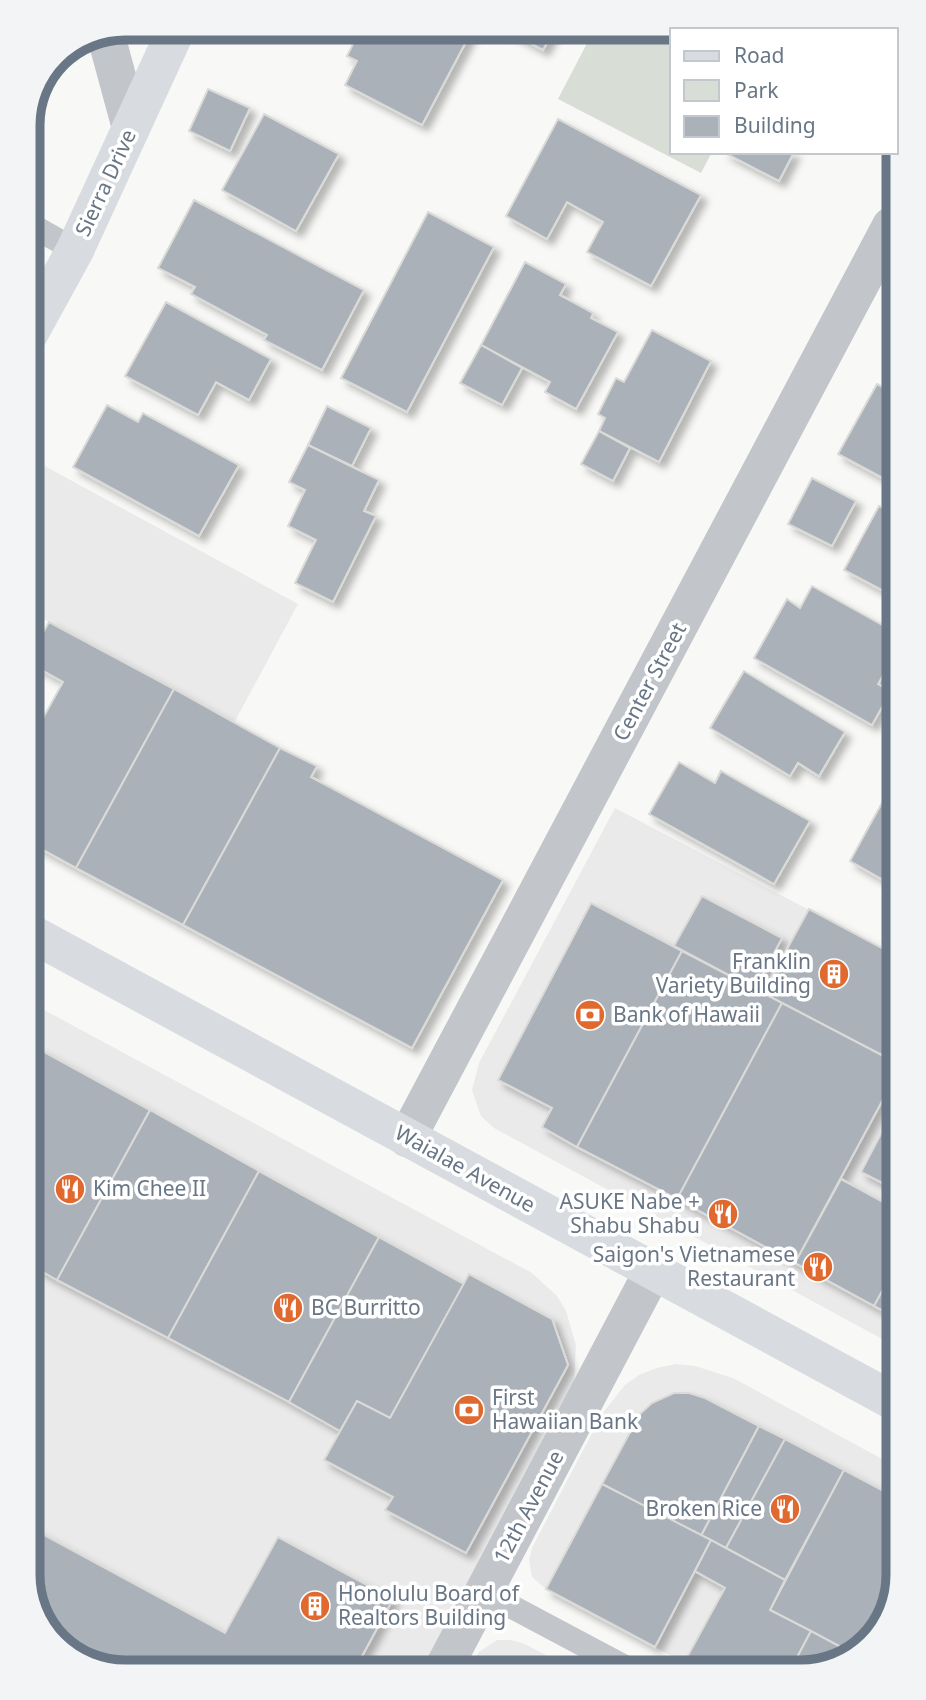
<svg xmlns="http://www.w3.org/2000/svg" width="926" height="1700" font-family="'Noto Sans',sans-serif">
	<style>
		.built { fill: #e9eae9 }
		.green { fill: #d8ddd5 }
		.building { fill: #aab1b8; stroke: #dadad8; stroke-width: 2; filter: url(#shadow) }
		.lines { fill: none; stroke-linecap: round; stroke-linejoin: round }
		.lane { stroke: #c2c5c9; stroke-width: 24 }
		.street { stroke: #c2c5c9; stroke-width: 38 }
		.secondary { stroke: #d8dbdf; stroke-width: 38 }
		.primary { stroke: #d8dbdf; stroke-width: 38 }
		.labels { text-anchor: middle; stroke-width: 7; stroke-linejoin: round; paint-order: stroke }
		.street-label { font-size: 21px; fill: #687686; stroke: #fff }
		.poi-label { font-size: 21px; fill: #687686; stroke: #fff; text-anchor: start }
		.rim { fill: none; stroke: #687686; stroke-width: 9 }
	</style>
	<defs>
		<filter id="shadow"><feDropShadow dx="6" dy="6" stdDeviation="3.5" flood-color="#0004"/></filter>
	</defs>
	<rect width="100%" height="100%" fill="#f8f9f6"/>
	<g class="built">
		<path d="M30 458 298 604 234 723 31 612Z"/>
		<path d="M615 808 895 955 897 1347 494 1128 481 1116 472 1090 479 1063Z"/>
		<path d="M33 1004 532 1273 557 1296 566 1311 576 1345 574 1381 422 1669 119 1672 71 1655 36 1613Z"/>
		<path d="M676 1364 695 1366 733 1378 897 1467 898 1581 881 1629 839 1664 690 1666 546 1589 532 1577 529 1560 532 1548 602 1414 625 1385 639 1375 657 1368Z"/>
		<path d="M497 1640H511L525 1644 567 1667 470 1668 479 1652Z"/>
	</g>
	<path class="green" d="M595 28 743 30H672V152H712L701 173 558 99Z"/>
	<g class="building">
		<path d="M361 28H459L470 34 422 125 345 85 357 61 347 56Z"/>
		<path d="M502 28H555L543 50Z"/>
		<path d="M208 89 250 108 230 151 189 131Z"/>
		<path d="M264 114 339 154 296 231 222 190Z"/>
		<path d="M558 119 701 195 651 286 587 252 603 222 567 202 547 239 506 216Z"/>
		<path d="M723 152H794L779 181Z"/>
		<path d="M194 200 364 290 322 370 264 340 267 335 191 294 195 287 158 268Z"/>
		<path d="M428 212 494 247 407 412 341 378Z"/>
		<path d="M525 262 566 284 560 295 593 313 591 318 618 332 576 409 545 392 550 382 481 345Z"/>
		<path d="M166 302 271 359 249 400 216 382 198 415 125 376Z"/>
		<path d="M652 330 711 361 659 462 599 431 605 418 598 414 616 378 624 382Z"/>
		<path d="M481 345 522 368 502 405 460 383Z"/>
		<path d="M877 384 892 392V483L838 454Z"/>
		<path d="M107 405 138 422 143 413 239 465 199 536 73 467Z"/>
		<path d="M327 406 371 428 352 466 308 445Z"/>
		<path d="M599 431 630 448 613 481 581 464Z"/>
		<path d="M308 445 379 480 364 511 376 516 333 602 295 583 316 540 288 526 305 490 289 482Z"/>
		<path d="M812 478 856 501 832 546 788 524Z"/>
		<path d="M879 506 893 513V596L844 570Z"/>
		<path d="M812 586 893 631V658L878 684 891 691 872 725 754 658 787 599 800 608Z"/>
		<path d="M49 622 174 689 76 868 32 844 31 740 63 682 31 664V655Z"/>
		<path d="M744 671 845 732 819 776 798 763 790 776 710 728Z"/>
		<path d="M174 689 280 748 183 925 76 868Z"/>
		<path d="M280 748 317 766 311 777 503 880 412 1048 183 925Z"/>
		<path d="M679 762 715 783 721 771 810 821 774 884 649 814Z"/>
		<path d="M894 781V886L850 861Z"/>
		<path d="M702 896 782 938 755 989 674 946Z"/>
		<path d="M591 903 682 951 577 1147 542 1127 552 1108 498 1080Z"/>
		<path d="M809 909 895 955V1062L763 993Z"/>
		<path d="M682 951 782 1003 677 1199 577 1147Z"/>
		<path d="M782 1003 895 1062V1077L795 1263 677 1199Z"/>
		<path d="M37 1048 150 1110 57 1280 34 1267 33 1055Z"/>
		<path d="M895 1107 896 1190 861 1172Z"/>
		<path d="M150 1110 259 1171 168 1338 57 1280Z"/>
		<path d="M259 1171 379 1237 289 1402 168 1338Z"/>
		<path d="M841 1179 896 1209V1266L874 1306 795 1263Z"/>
		<path d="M379 1237 464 1284 390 1418 357 1401 340 1431 289 1402Z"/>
		<path d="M896 1266 897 1318 874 1306Z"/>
		<path d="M469 1274 552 1319 568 1365 466 1553 385 1510 393 1497 324 1460 357 1401 390 1418Z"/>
		<path d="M674 1393H689L705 1398 759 1426 701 1536 602 1484 640 1414 652 1403Z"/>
		<path d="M759 1426 844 1470 785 1580 701 1536Z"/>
		<path d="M759 1426 785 1439 726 1548 701 1536Z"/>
		<path d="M785 1439 844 1470 785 1580 726 1548Z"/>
		<path d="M844 1470 897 1498 898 1581 881 1629 852 1653 770 1610Z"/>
		<path d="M602 1484 711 1540 655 1647 546 1589Z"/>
		<path d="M35 1530 225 1633 278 1537 393 1599 355 1669 119 1672 71 1655 36 1613Z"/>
		<path d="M711 1540 785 1580 770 1610 811 1631 793 1665 690 1666 684 1663 725 1588 695 1571Z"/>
		<path d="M811 1631 852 1653 839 1664 793 1665Z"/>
	</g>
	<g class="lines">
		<g class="lane">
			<path d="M29 224 75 250"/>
			<path d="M484 1592 625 1667"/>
		</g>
		<g class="street">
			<path d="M106 36 131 128"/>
			<path d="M407 1138 891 226"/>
			<path d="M443 1669 653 1271"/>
		</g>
		<path class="secondary" d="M29 334 75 250 177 28"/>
		<path class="primary" d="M32 934 897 1403"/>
	</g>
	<defs>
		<g id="building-disc" transform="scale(1.575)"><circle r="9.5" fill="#df692f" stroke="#fff"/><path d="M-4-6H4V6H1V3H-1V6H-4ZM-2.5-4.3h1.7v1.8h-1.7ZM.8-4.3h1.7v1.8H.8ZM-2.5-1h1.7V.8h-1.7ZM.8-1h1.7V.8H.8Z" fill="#fff"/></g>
		<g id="bank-disc" transform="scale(1.575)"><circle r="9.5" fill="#df692f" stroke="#fff"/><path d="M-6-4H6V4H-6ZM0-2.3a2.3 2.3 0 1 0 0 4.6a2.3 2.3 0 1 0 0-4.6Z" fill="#fff"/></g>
		<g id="restaurant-disc" transform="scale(1.575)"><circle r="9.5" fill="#df692f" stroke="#fff"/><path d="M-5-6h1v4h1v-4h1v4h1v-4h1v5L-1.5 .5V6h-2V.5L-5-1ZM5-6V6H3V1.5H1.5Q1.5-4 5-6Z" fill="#fff"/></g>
	</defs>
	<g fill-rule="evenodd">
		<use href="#building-disc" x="834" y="974"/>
		<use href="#bank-disc" x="590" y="1015"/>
		<use href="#restaurant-disc" x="70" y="1189"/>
		<use href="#restaurant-disc" x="723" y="1214"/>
		<use href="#restaurant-disc" x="818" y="1267"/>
		<use href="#restaurant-disc" x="288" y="1308"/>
		<use href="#bank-disc" x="469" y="1410"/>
		<use href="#restaurant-disc" x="785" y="1509"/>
		<use href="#building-disc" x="315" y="1606"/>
	</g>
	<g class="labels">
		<g class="street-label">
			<text transform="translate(106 183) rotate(-65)" y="7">Sierra Drive</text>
			<text transform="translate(650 682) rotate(-62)" y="7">Center Street</text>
			<text transform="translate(465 1169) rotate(29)" y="7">Waialae Avenue</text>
			<text transform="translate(529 1507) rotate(-62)" y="7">12th Avenue</text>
		</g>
		<g class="poi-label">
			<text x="811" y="969" text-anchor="end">Franklin<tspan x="811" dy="24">Variety Building</tspan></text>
			<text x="613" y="1022">Bank of Hawaii</text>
			<text x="93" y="1196">Kim Chee II</text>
			<text x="700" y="1209" text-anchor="end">ASUKE Nabe +<tspan x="700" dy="24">Shabu Shabu</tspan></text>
			<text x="795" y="1262" text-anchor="end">Saigon's Vietnamese<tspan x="795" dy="24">Restaurant</tspan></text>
			<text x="311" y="1315">BC Burritto</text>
			<text x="492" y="1405">First<tspan x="492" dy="24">Hawaiian Bank</tspan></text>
			<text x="762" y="1516" text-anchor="end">Broken Rice</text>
			<text x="338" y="1601">Honolulu Board of<tspan x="338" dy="24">Realtors Building</tspan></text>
		</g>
	</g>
	<path d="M0 0H926V1700H0ZM125 40H801A85 85 0 0 1 886 125V1575A85 85 0 0 1 801 1660H125A85 85 0 0 1 40 1575V125A85 85 0 0 1 125 40Z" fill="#f3f4f5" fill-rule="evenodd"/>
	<path class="rim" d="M125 40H801A85 85 0 0 1 886 125V1575A85 85 0 0 1 801 1660H125A85 85 0 0 1 40 1575V125A85 85 0 0 1 125 40Z"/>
	<rect x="670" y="28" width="228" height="126" fill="#ffffff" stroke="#c3c8cf" stroke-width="2"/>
	<rect x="684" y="51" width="35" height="10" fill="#d8dbdf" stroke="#c3c8cf" stroke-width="2"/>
	<text x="734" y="63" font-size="21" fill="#687686">Road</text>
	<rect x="684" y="80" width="35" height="21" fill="#d8ddd5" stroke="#c3c8cf" stroke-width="2"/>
	<text x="734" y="98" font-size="21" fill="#687686">Park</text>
	<rect x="684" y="116" width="35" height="21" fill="#aab1b8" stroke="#c3c8cf" stroke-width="2"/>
	<text x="734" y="133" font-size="21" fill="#687686">Building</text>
</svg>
